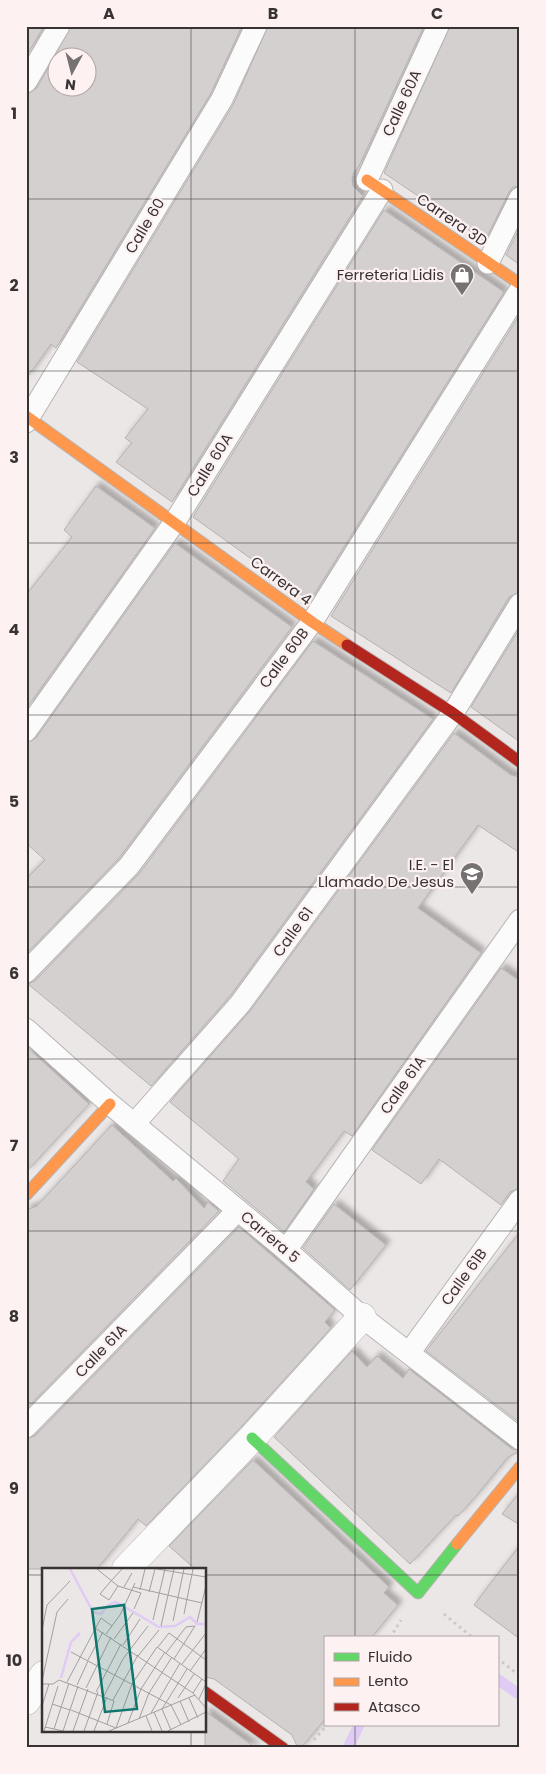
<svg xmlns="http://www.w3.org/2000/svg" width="546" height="1774" font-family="Poppins,sans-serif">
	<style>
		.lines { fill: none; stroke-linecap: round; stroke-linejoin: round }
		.stream { stroke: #dfcbf4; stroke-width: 11 }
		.building { fill: #d4d0d0; stroke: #b4b1af; fill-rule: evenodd; filter: url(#shadow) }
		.lane-casing { stroke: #b8b4b4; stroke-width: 23 }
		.street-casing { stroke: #b8b4b4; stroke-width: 29 }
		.fast-casing { stroke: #b8b4b4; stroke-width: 13 }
		.slow-casing { stroke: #b8b4b4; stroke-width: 13 }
		.jam-casing { stroke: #b8b4b4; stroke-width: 13 }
		.path { stroke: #ccc8c9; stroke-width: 3; stroke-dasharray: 2.5 4; stroke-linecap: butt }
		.lane { stroke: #fcfbfb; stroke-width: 21 }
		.street { stroke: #fcfbfb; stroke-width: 28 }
		.fast { stroke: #63d668; stroke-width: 11 }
		.slow { stroke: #ff974d; stroke-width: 11 }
		.jam { stroke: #b3261e; stroke-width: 11 }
		.grid { fill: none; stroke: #383333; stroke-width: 1; stroke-opacity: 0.55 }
		.labels { text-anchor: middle; stroke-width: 4.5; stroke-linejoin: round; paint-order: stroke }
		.street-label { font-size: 15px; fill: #383333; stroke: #fdf1f2 }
		.poi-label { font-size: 15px; fill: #383333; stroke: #fdf1f2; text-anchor: end }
		.inset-river { fill: none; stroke: #dfcbf4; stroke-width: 2.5 }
		.inset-road { fill: none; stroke: #a49f9f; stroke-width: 1 }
		.view { fill: #0f766e; fill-opacity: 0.15; stroke: #0f766e; stroke-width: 2.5 }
		.inset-edge { fill: none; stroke: #383333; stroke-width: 2.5 }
		.neatline { fill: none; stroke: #383333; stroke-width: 2 }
		.grid-label { font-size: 16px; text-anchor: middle; font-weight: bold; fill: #383333 }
	</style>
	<defs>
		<filter id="shadow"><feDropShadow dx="4.5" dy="-4.5" stdDeviation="2.5" flood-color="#0004"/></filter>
	</defs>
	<rect width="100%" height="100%" fill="#ece7e7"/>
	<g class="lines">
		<g class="stream">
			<path d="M497 1679 520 1695"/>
			<path d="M348 1748 359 1725"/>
		</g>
	</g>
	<g class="building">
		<path d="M26 26H44L26 57Z"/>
		<path d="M71 26H242L211 93 56 348 51 344 26 379V94L37 88ZM58 58H88V88H58Z"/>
		<path d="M268 26H424L359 166 354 172 352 178 353 186 363 196 172 502 116 462 132 443 125 438 148 409 77 362 233 105Z"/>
		<path d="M450 26H520V186L513 187 509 192 485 241 384 173Z"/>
		<path d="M384 210 504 292 310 601 193 517Z"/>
		<path d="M520 227V265L506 255Z"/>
		<path d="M520 314V592L509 597 451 693 331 616Z"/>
		<path d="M96 486 155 528 26 709V595L72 537 64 530Z"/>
		<path d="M175 543 292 627 119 858 26 954V879L45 860 26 843V743L36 738Z"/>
		<path d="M520 628V742L471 707Z"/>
		<path d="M313 641 433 719 230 996 151 1086 28 984 35 981 139 874Z"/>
		<path d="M454 733 511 775 520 777V853L478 825 418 908 481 953 352 1136 344 1131 306 1182 314 1189 284 1232 223 1181 239 1159 170 1102 250 1011Z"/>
		<path d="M501 968 520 981V1188L510 1192 501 1205 439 1159 421 1184 372 1150Z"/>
		<path d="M26 1046 89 1104 26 1172Z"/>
		<path d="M112 1125 173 1181 176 1178 204 1208 208 1202 219 1211 26 1409V1210L37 1206Z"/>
		<path d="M334 1204 386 1245 350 1290 303 1248Z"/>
		<path d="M239 1227 335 1310 325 1322 331 1328 241 1427 146 1526 138 1519 97 1569H26V1439L35 1436Z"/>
		<path d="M520 1232V1423L426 1351Z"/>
		<path d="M352 1351 367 1367 377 1356 403 1378 409 1369 512 1449 520 1451 508 1457 476 1496 458 1516 456 1515 410 1564 274 1437Z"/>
		<path d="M253 1460 389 1587 384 1593 398 1605 371 1638H325V1719L301 1748H298L292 1735 214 1679 205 1677V1569H195L169 1546Z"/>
		<path d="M520 1492V1525L502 1514Z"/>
		<path d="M520 1545V1639L474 1605Z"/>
		<path d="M205 1711 256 1748H205Z"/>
	</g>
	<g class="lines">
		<g class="lane-casing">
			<g id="lane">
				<path d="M26 82 59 26"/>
				<path d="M367 180 438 26"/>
				<path d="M488 263 520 198"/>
				<path d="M26 422 222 99 256 26"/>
				<path d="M26 731 174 523 382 190"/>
				<path d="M26 972 129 866 312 622 520 290"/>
				<path d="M26 1029 110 1104 286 1250 362 1317 520 1439"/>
				<path d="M134 1124 240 1004 453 713 520 604"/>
				<path d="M286 1250 520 920"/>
				<path d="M409 1353 520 1200"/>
				<path d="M26 1427 238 1210"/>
			</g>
		</g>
		<g class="street-casing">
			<g id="street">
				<path d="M126 1569 252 1438 362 1317"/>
				<path d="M26 1701 44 1675"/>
			</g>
		</g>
		<g class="fast-casing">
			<path id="fast" d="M252 1438 418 1593 457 1544"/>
		</g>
		<g class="slow-casing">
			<g id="slow">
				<path d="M367 180 520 284"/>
				<path d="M26 416 312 622 347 645"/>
				<path d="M26 1195 110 1104"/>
				<path d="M457 1544 520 1467"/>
			</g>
		</g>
		<g class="jam-casing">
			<g id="jam">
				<path d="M347 645 453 713 520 762"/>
				<path d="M205 1692 283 1748"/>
			</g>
		</g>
		<g class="path">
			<path d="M444 1614 473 1638"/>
			<path d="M390 1638 401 1620"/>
			<path d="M497 1658 520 1676"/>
			<path d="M314 1740 327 1725"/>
		</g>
		<use href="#lane" class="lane"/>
		<use href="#street" class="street"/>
		<use href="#fast" class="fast"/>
		<use href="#slow" class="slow"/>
		<use href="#jam" class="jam"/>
	</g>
	<path class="grid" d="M191 26V1569M355 26V1638M26 199H520M26 371H520M26 543H520M26 715H520M26 887H520M26 1059H520M26 1231H520M26 1403H520M26 1575H44M205 1575H520M355 1725V1748M191 1730V1748"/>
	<defs>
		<g id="shop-pin" transform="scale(1.25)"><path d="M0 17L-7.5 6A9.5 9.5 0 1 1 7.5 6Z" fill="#777272" stroke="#fdf1f2"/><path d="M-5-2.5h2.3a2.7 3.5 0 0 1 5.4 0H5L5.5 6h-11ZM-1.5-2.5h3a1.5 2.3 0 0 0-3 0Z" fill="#fff"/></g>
		<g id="school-pin" transform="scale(1.25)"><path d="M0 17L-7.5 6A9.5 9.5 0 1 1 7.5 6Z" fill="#777272" stroke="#fdf1f2"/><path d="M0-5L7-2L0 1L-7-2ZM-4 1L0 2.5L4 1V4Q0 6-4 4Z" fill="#fff"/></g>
	</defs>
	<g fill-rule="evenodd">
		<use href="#shop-pin" x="462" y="275"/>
		<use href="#school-pin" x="472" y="874"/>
	</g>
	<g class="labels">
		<g class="street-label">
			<text transform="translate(402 103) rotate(-65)" y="5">Calle 60A</text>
			<text transform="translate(452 220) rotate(34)" y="5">Carrera 3D</text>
			<text transform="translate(145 226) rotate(-59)" y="5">Calle 60</text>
			<text transform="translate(210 465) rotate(-58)" y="5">Calle 60A</text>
			<text transform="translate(281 581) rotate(36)" y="5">Carrera 4</text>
			<text transform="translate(284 658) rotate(-53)" y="5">Calle 60B</text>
			<text transform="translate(293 932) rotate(-54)" y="5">Calle 61</text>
			<text transform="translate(403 1085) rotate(-55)" y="5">Calle 61A</text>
			<text transform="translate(270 1237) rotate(40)" y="5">Carrera 5</text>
			<text transform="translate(464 1277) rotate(-54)" y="5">Calle 61B</text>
			<text transform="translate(101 1351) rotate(-46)" y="5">Calle 61A</text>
		</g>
		<g class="poi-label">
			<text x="444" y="280">Ferreteria Lidis</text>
			<text x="454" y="870">I.E. - El<tspan x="454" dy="17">Llamado De Jesus</tspan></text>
		</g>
	</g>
	<g transform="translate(42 1568)">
		<rect width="164" height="164" fill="#ece7e7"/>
		<path class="inset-river" d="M28 1 51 44 59 46 65 38 73 34 80 37M83 39 117 59 133 58 148 49 155 56H164M19 110 29 74 38 65"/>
		<path class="inset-road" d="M55 1 76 18 99 25M115 1 164 9M69 13 58 26 67 32 76 18M69 13 80 1M82 19 90 5M91 19 160 35M98 22 103 1M107 24 113 1M92 41 99 25M142 46 151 1M111 52 123 1M131 53 142 1M155 54 164 18M119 58 132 1M53 60 151 125 164 140M0 62 5 37 28 13M64 66 78 47 93 15M72 71 91 45M81 77 98 51M116 79 127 65 164 92M29 84 129 137 139 157M124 85 144 59 153 58 132 91M96 88 117 62M46 92 61 64M140 96 164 65M148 103 164 81M0 113 15 44 26 31M25 114 59 50 70 58M0 116H11L17 112 72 133 65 156M35 117 46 93M44 120 69 69M99 121 123 84M54 124 79 76M151 125 160 111M62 128 81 91 106 58M136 130 152 106M147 130 156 150M157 131 164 116M71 132 96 87M138 133 147 154M10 136 28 142M0 138 7 116M29 142 74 160 90 116 115 79 164 114M112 144 120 163M109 145 138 95M104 148 110 163M97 151 107 125 130 89M86 155 99 121M3 159 21 163M12 161 27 115M129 162 120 141 145 101M2 163 16 118M21 163 36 118M31 163 46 121M42 163 56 124M52 163 65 129M67 163 153 127M126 163 164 144"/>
		<path class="view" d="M82 37 95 141 63 144 50 41Z"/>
		<rect width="164" height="164" class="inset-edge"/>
	</g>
	<rect width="546" height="1774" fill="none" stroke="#fdf1f2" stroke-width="55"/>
	<rect x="324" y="1636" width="175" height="90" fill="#fdf1f2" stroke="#aea5a6"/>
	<rect x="334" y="1653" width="25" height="8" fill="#63d668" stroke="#aea5a6"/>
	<text x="368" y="1662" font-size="15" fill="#383333">Fluido</text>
	<rect x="334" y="1678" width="25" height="8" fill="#ff974d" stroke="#aea5a6"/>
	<text x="368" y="1686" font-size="15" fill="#383333">Lento</text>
	<rect x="334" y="1703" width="25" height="8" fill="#b3261e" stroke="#aea5a6"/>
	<text x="368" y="1712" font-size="15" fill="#383333">Atasco</text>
	<g transform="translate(72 72) rotate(187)"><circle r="24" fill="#fdf1f2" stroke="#aea5a6"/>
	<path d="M0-4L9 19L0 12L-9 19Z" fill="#777272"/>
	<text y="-8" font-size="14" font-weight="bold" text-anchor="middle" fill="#383333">N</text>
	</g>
	<rect x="28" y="28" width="490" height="1718" class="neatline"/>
	<g class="grid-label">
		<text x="109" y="19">A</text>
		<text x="273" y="19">B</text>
		<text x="437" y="19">C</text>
		<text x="14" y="119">1</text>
		<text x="14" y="291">2</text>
		<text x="14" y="463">3</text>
		<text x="14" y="635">4</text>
		<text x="14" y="807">5</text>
		<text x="14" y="979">6</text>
		<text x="14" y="1151">7</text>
		<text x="14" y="1322">8</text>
		<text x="14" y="1494">9</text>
		<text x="14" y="1666">10</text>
	</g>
</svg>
